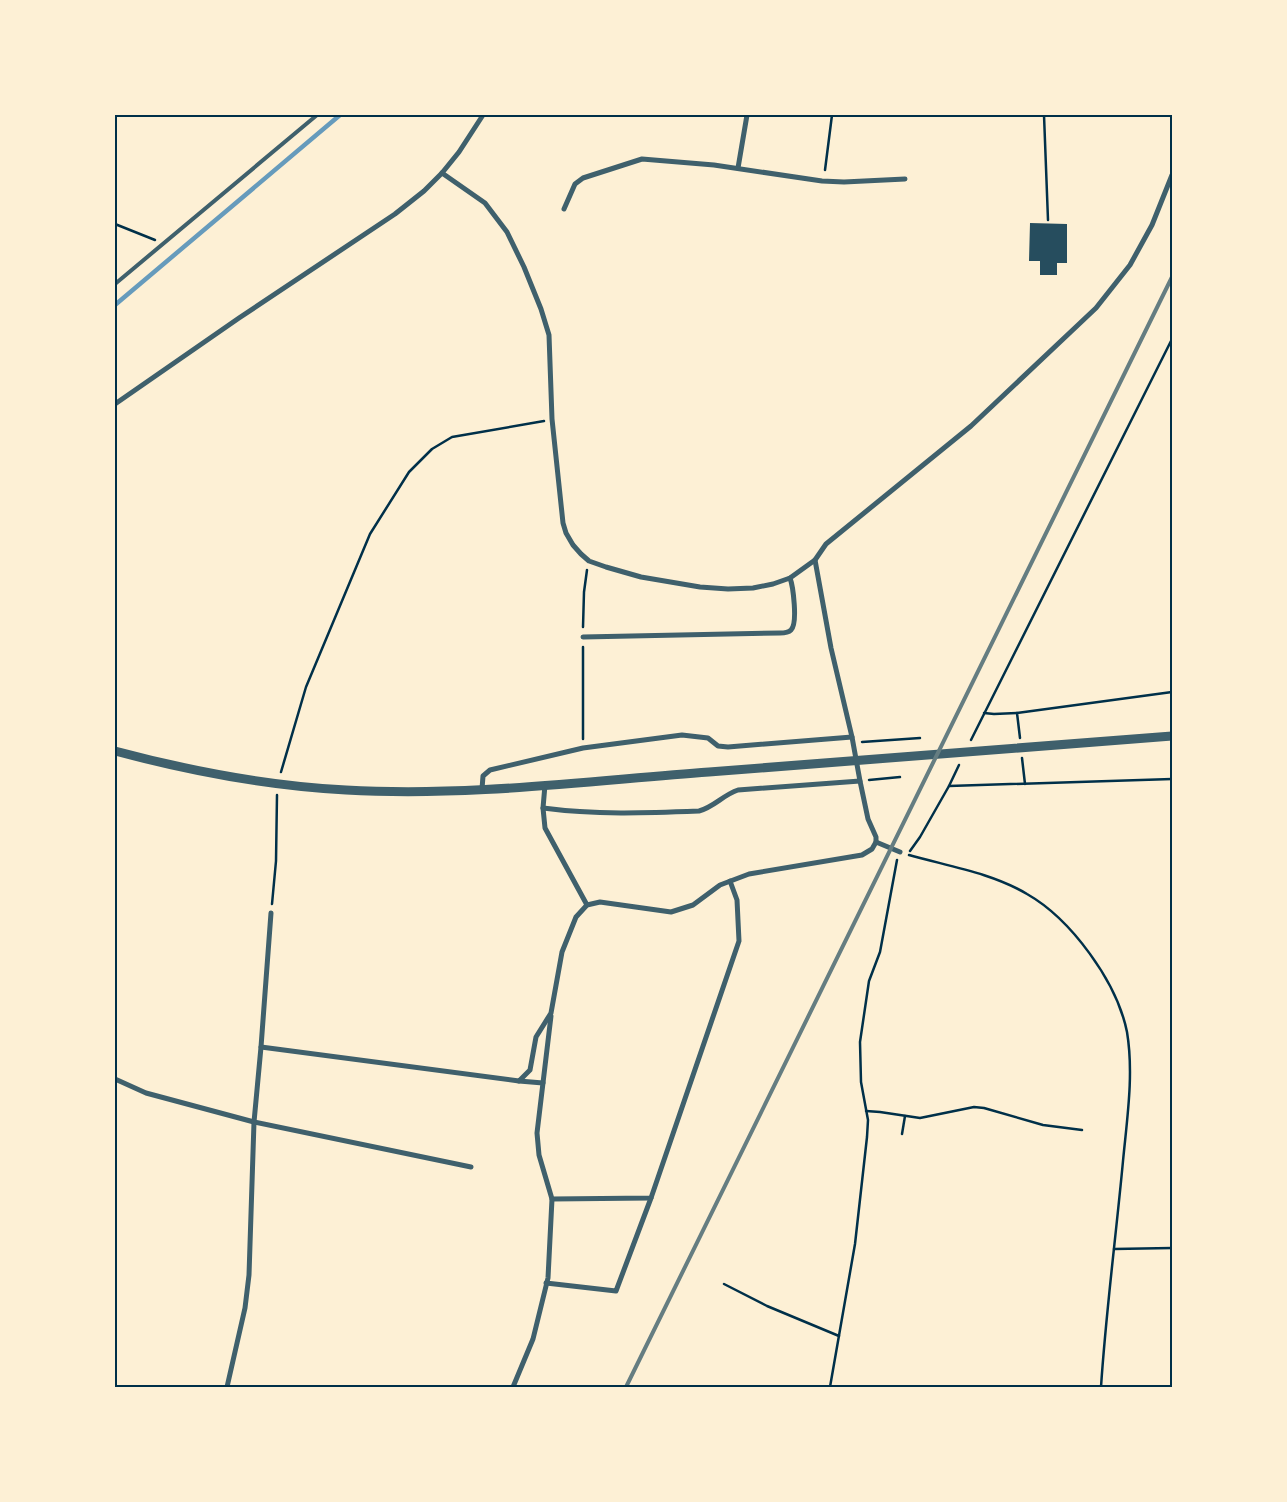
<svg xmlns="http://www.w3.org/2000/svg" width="1287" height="1502" font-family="Roboto,sans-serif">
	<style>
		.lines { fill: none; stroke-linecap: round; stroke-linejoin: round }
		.stream { stroke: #669bbc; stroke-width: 4.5 }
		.building { fill: #264d5e }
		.path { stroke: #003049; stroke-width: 2.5 }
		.service { stroke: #3f606c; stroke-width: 4 }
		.minor { stroke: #3f606c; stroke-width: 5 }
		.tertiary { stroke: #3f606c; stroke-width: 9 }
		.rail { stroke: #657d81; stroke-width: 4 }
		.neatline { fill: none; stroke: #003049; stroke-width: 2 }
	</style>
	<rect width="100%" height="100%" fill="#fdf0d5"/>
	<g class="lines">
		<path class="stream" d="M115 305 340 115"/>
	</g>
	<path class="building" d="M1030 223 1067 224V263H1057V275H1040V261H1029Z"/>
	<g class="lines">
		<g class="path">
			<path d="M1044 115 1048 220"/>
			<path d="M825 170 832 115"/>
			<path d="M115 224 155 240"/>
			<path d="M583 627 584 592 587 570"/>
			<path d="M984 713 994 714 1017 713"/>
			<path d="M1020 738 1017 713 1172 692"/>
			<path d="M583 739V647"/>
			<path d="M971 740 1172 339"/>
			<path d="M862 742 920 738"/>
			<path d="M1022 758 1025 784"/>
			<path d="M281 772 306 687 370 534 409 472 432 449 452 437 544 421"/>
			<path d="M869 780 900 777"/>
			<path d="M949 786 959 765"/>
			<path d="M910 851 920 837 949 786 1172 779"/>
			<path d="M909 855C948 866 992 873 1027 894 1071 919 1117 982 1127 1032 1134 1074 1127 1119 1123 1161 1116 1236 1106 1311 1101 1387"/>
			<path d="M272 904 276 861 277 795"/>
			<path d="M866 1111 880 1112 920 1118 974 1107 984 1108 1043 1125 1082 1130"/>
			<path d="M902 1134 905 1116"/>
			<path d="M1114 1249 1172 1248"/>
			<path d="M724 1284 767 1306 839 1336"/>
			<path d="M830 1387 855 1244 867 1137 868 1120 861 1082 860 1042 869 981 880 952 897 860"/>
		</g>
		<path class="service" d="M115 284 317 115"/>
		<g class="minor">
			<path d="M738 168 747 115"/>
			<path d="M442 173 485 203 507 232 524 267 541 309 549 335 552 419 563 523 566 533 573 545 581 554 589 561 606 567 641 577 700 587 728 589 753 588 773 584 790 578 815 560 826 544 971 426 1096 308 1130 265 1152 225 1172 175"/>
			<path d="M564 209 575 184 583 178 642 159 714 165 822 181 844 182 905 179"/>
			<path d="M115 404 239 318 395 214 424 191 442 173 459 152 483 115"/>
			<path d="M583 637 780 633C783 633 789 632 791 630 798 623 793 586 790 578"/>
			<path d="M545 785 543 808 545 828 587 905"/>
			<path d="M482 789 483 776 490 770 583 748 682 735 708 738 718 746 728 747 852 737"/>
			<path d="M543 808C595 815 647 813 699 811 714 807 723 795 738 790L860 781"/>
			<path d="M876 842 900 852"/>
			<path d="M551 1016 537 1133 539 1155 552 1199 651 1198 739 941 737 900 730 881"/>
			<path d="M261 1047 519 1081 530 1070 536 1037 551 1013 562 952 576 917 587 905 600 902 671 912 693 905 720 885 749 874 862 855 872 849 876 842V837L868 819 860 781 852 737 831 648 815 560"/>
			<path d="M115 1079 146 1093 254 1122 471 1167"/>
			<path d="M519 1081 543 1083"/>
			<path d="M546 1283 616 1291 651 1198"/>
			<path d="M227 1387 245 1308 249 1275 254 1122 261 1047 271 913"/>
			<path d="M513 1387 533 1339 548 1278 552 1199"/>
		</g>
		<path class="tertiary" d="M115 751C190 771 268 786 346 790 467 797 588 781 709 772 863 760 1018 748 1172 736"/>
		<path class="rail" d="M626 1387 1172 277"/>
	</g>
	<rect width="1287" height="1502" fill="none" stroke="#fdf0d5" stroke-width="232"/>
	<rect x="116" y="116" width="1055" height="1270" class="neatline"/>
</svg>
